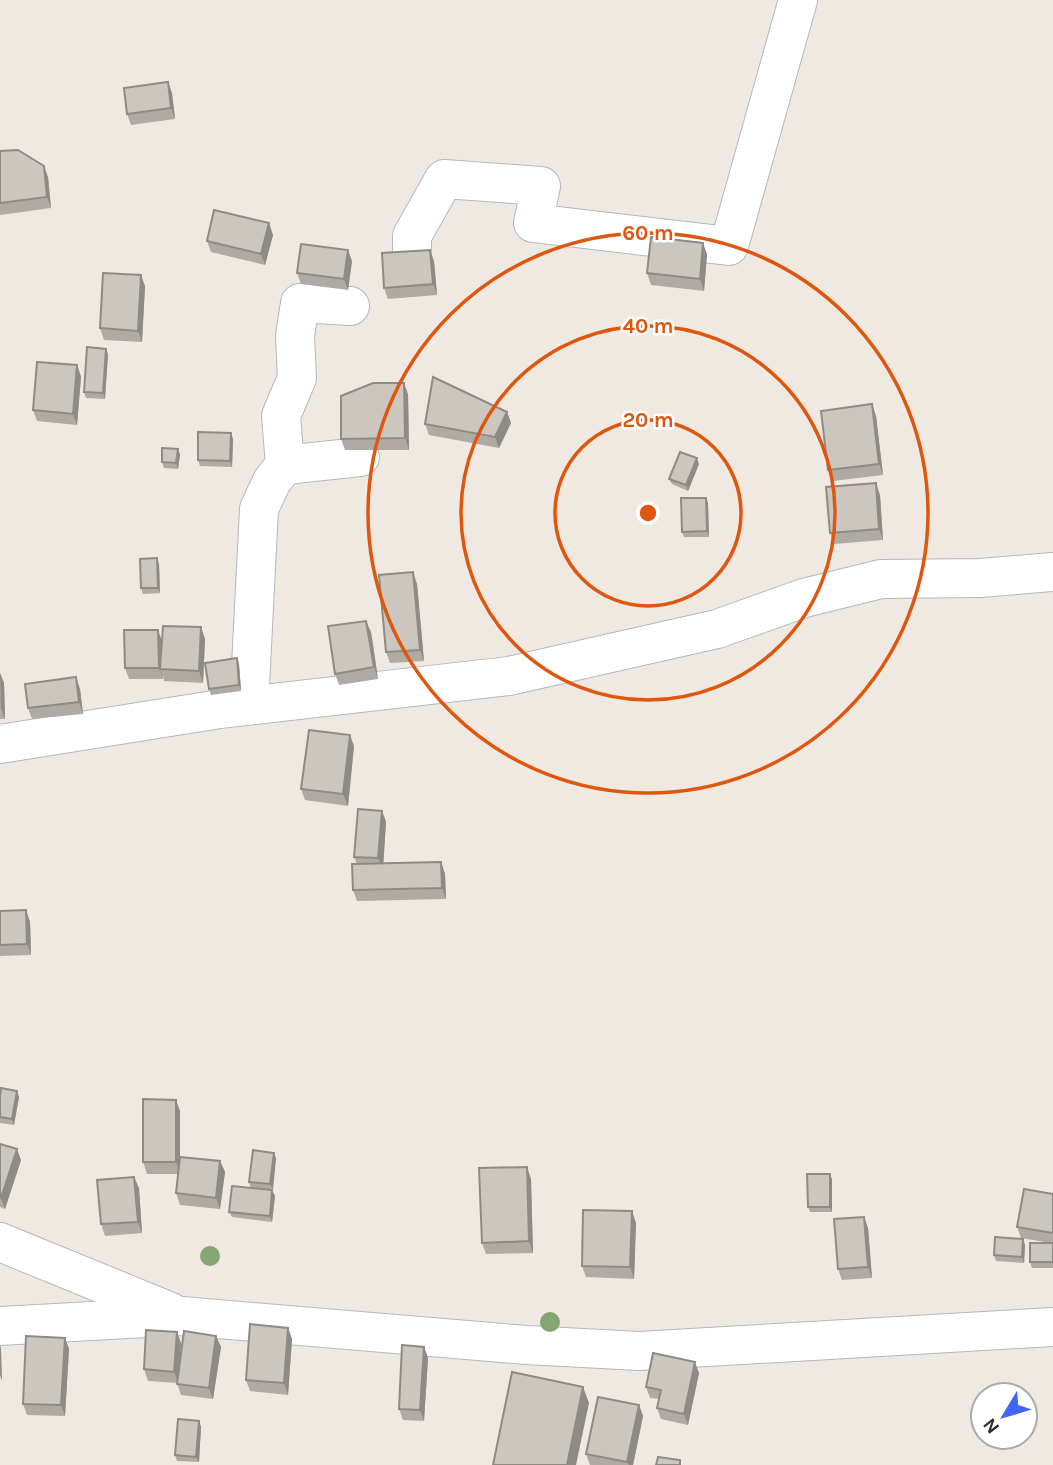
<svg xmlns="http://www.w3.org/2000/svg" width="1053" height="1465" font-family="Karla,sans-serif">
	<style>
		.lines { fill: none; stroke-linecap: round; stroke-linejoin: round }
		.minor-casing { stroke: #b4b7c1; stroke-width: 40 }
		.minor { stroke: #fff; stroke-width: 38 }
		.tree { fill: #84a574 }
		.wall { fill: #afaba4 }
		.shaded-wall { fill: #8e8b86 }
		.building { fill: #cbc7bf; stroke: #8e8b86; stroke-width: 2 }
		.ring { fill: none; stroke: #df570e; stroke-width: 3.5 }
		.centre { fill: #df570e; stroke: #fff; stroke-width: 3.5 }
		.ring-label { font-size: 21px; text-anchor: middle; font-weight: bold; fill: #df570e; stroke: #fff; stroke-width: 5; stroke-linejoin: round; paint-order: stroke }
	</style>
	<rect width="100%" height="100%" fill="#efe9e1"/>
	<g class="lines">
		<g class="minor-casing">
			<g id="minor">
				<path d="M412 250V236L444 179 541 186 533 223 729 246 798 0"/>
				<path d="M285 465 360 457"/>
				<path d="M249 705 259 509 272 481 285 465 281 416 297 378 295 336 300 303 350 306"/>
				<path d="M0 744 220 709 509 676 717 629 804 598 881 579 980 578 1053 572"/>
				<path d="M0 1242 171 1312"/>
				<path d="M0 1326 182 1316 526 1345 639 1351 1053 1327"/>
			</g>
		</g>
		<use href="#minor" class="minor"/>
	</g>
	<g class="tree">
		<circle cx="210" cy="1256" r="10"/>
		<circle cx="550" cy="1322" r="10"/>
	</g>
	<g class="wall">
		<path d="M172 93 175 119 131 125 127 114Z"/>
		<path d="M0 151 48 177 51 208 0 215Z"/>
		<path d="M273 235 265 265 211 252 207 241Z"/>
		<path d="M707 254 704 291 651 285 647 273Z"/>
		<path d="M352 261 348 290 301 284 297 273Z"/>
		<path d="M434 261 437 295 388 299 384 288Z"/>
		<path d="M145 286 142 342 104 340 100 328Z"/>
		<path d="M108 354 105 399 86 398 84 392Z"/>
		<path d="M77 365 81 377 77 425 37 421 33 410Z"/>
		<path d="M408 394 409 450H345L341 439Z"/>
		<path d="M507 412 511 423 499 448 429 435 425 424Z"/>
		<path d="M876 416 883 475 833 481 828 470Z"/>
		<path d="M233 439 232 467 200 466 198 460Z"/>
		<path d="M178 449 180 455 178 469 164 468 162 462Z"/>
		<path d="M699 464 688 491 672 484 669 479Z"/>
		<path d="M880 495 883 540 834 544 830 533Z"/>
		<path d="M708 503 709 537H684L682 532Z"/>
		<path d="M159 564 160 593 143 594 141 588Z"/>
		<path d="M417 584 424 661 390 663 386 652Z"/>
		<path d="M201 627 205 639 203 683 164 681 163 675V679H129L125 668 162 641Z"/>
		<path d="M371 632 378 679 339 685 335 674Z"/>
		<path d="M239 664 241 691 211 695 209 689Z"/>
		<path d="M0 673 4 683 5 719H0Z"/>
		<path d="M80 689 83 714 32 719 28 708Z"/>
		<path d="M354 746 348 806 305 800 301 789Z"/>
		<path d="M382 811 386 822 383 863 441 862 445 874 446 899 357 901 353 890 357 864 354 857Z"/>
		<path d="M26 910 30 922 31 955 0 956V911Z"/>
		<path d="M17 1091 19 1097 14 1125 0 1123V1096Z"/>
		<path d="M180 1111V1158L220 1161 225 1172 220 1209 180 1205 176 1193 178 1174H147L143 1162Z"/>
		<path d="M0 1144 21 1160 5 1209 0 1207Z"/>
		<path d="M276 1158 272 1190 275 1196 272 1222 232 1217 229 1212 251 1188 249 1182Z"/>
		<path d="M531 1179 533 1253 486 1254 482 1243Z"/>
		<path d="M832 1179V1212H810L808 1207Z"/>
		<path d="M139 1188 142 1233 105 1236 101 1224Z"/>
		<path d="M1053 1194V1268H1032L1030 1262 1051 1243 1021 1238 1017 1227Z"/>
		<path d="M864 1217 868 1228 872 1278 842 1280 838 1269Z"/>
		<path d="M636 1223 634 1279 586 1277 582 1266Z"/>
		<path d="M1023 1239 1025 1245 1024 1263 996 1261 994 1255Z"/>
		<path d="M288 1328 292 1339 288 1395 250 1391 246 1380Z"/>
		<path d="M216 1336 221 1347 213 1399 181 1395 177 1383 148 1381 144 1369 181 1343 179 1368Z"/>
		<path d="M65 1338 69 1349 65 1416 27 1415 23 1404Z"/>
		<path d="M424 1347 428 1358 424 1421 403 1420 399 1409Z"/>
		<path d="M699 1373 688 1425 661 1419 657 1408 659 1399 650 1398 646 1387Z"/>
		<path d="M639 1405 643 1416 633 1465H590L586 1454Z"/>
		<path d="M199 1421 201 1427 199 1462 177 1461 175 1455Z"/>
	</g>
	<g class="shaded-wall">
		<path d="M168 82 172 93 175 119 171 108Z"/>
		<path d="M44 166 48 177 51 208 47 197Z"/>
		<path d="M269 223 273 235 265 265 261 254Z"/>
		<path d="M703 243 707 254 704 291 700 279Z"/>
		<path d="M348 250 352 261 348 290 344 279Z"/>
		<path d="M430 250 434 261 437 295 433 284Z"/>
		<path d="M141 275 145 286 142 342 138 331Z"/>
		<path d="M106 349 108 354 105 399 103 393Z"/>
		<path d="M77 365 81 377 77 425 73 414Z"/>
		<path d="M404 383 408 394 409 450 405 438Z"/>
		<path d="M872 404 876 416 883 475 879 464Z"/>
		<path d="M507 412 511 423 499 448 495 437Z"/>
		<path d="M231 433 233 439 232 467 230 461Z"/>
		<path d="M178 449 180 455 178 469 176 463Z"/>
		<path d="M697 458 699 464 688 491 686 485Z"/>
		<path d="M876 483 880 495 883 540 879 529Z"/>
		<path d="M706 498 708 503 709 537 707 531Z"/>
		<path d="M157 558 159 564 160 593 158 588Z"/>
		<path d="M413 572 417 584 424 661 420 650Z"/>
		<path d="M366 621 371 632 378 679 374 667Z"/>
		<path d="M201 627 205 639 203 683 199 671Z"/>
		<path d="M158 630 162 641 160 669 163 679 159 668Z"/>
		<path d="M237 658 239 664 241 691 239 685Z"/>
		<path d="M0 673 4 683 5 719 1 708Z"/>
		<path d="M76 677 80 689 83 714 79 702Z"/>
		<path d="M350 735 354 746 348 806 343 794Z"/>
		<path d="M382 811 386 822 383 870 378 858Z"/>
		<path d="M441 862 445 874 446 899 442 888Z"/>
		<path d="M26 910 30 922 31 955 27 944Z"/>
		<path d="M17 1091 19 1097 14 1125 12 1119Z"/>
		<path d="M176 1100 180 1111V1174L176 1162Z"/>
		<path d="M17 1149 21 1160 5 1209 1 1198Z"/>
		<path d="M274 1153 276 1158 273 1190 270 1184Z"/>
		<path d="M220 1161 225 1172 220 1209 216 1198Z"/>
		<path d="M527 1167 531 1179 533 1253 529 1241Z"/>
		<path d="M830 1174 832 1179V1212L830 1207Z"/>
		<path d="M134 1177 139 1188 142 1233 138 1222Z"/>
		<path d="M272 1190 275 1196 272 1222 270 1216Z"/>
		<path d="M632 1211 636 1223 634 1279 630 1267Z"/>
		<path d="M864 1217 868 1228 872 1278 868 1267Z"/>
		<path d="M1023 1239 1025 1245 1024 1263 1022 1257Z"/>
		<path d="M288 1328 292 1339 288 1395 284 1383Z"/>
		<path d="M177 1332 181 1343 178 1383 174 1372Z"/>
		<path d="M216 1336 221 1347 213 1399 209 1388Z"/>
		<path d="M65 1338 69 1349 65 1416 61 1405Z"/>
		<path d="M0 1345 1 1349 2 1381 0 1375Z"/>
		<path d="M424 1347 428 1358 424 1421 420 1410Z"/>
		<path d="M695 1362 699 1373 688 1425 684 1414Z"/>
		<path d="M583 1387 589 1403 576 1465H567Z"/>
		<path d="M639 1405 643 1416 633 1465H629L627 1462Z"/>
		<path d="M199 1421 201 1427 199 1462 196 1457Z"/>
	</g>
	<g class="building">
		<path d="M168 82 171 108 127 114 124 88Z"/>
		<path d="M18 150 44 166 47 197 0 203V151Z"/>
		<path d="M214 210 269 223 261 254 207 241Z"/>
		<path d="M651 237 703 243 700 279 647 273Z"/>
		<path d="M301 244 348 250 344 279 297 273Z"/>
		<path d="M430 250 433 284 384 288 382 253Z"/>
		<path d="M103 273 141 275 138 331 100 328Z"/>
		<path d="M87 347 106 349 103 393 84 392Z"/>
		<path d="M37 362 77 365 73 414 33 410Z"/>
		<path d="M433 377 507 412 495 437 425 424Z"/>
		<path d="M373 383H404L405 438 341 439V396Z"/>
		<path d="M872 404 879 464 828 470 821 411Z"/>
		<path d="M198 432 231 433 230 461 198 460Z"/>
		<path d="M162 448 178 449 176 463 162 462Z"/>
		<path d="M680 452 697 458 686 485 669 479Z"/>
		<path d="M876 483 879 529 830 533 826 487Z"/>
		<path d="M681 498H706L707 531 682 532Z"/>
		<path d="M157 558 158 588H141L140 559Z"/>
		<path d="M413 572 420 650 386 652 379 575Z"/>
		<path d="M366 621 374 667 335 674 328 626Z"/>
		<path d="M163 626 201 627 199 671 160 669Z"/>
		<path d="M124 630H158L159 668H125Z"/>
		<path d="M237 658 239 685 209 689 205 663Z"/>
		<path d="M76 677 79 702 28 708 25 684Z"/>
		<path d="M309 730 350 735 343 794 301 789Z"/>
		<path d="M358 809 382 811 378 858 354 857Z"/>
		<path d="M441 862 442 888 353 890 352 864Z"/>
		<path d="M26 910 27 944 0 945V911Z"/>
		<path d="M1 1088 17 1091 12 1119 0 1117V1096Z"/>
		<path d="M143 1099 176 1100V1162H143Z"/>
		<path d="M0 1144 17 1149 1 1198 0 1197Z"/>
		<path d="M253 1150 274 1153 270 1184 249 1182Z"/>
		<path d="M180 1157 220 1161 216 1198 176 1193Z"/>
		<path d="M527 1167 529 1241 482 1243 479 1168Z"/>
		<path d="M807 1174H830V1207H808Z"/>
		<path d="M134 1177 138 1222 101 1224 97 1180Z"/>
		<path d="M232 1186 272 1190 270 1216 229 1212Z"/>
		<path d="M1024 1189 1053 1194V1233L1017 1227Z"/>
		<path d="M583 1210 632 1211 630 1267 582 1266Z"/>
		<path d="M864 1217 868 1267 838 1269 834 1219Z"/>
		<path d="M995 1237 1023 1239 1022 1257 994 1255Z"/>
		<rect x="1030" y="1243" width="23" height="19"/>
		<path d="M250 1324 288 1328 284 1383 246 1380Z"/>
		<path d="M146 1330 177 1332 174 1372 144 1369Z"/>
		<path d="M184 1331 216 1336 209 1388 177 1384Z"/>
		<path d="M26 1336 65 1338 61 1405 23 1404Z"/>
		<path d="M402 1345 424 1347 420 1410 399 1409Z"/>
		<path d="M653 1353 695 1362 684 1414 657 1408 661 1390 646 1387Z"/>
		<path d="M512 1372 583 1387 567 1465H493Z"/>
		<path d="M598 1397 639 1405 627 1462 586 1454Z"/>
		<path d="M178 1419 199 1421 196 1457 175 1455Z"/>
		<path d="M658 1457 680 1460V1465H656Z"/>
	</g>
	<g class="ring">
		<circle cx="648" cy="513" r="93"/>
		<circle cx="648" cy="513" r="187"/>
		<circle cx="648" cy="513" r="280"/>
	</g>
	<circle cx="648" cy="513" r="10" class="centre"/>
	<g class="ring-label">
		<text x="648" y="240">60 m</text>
		<text x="648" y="333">40 m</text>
		<text x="648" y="427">20 m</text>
	</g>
	<g transform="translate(1004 1416) rotate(232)"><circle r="33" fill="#ffffff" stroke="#ababab" stroke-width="2"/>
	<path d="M0-5L12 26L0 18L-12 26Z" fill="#4264fb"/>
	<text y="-10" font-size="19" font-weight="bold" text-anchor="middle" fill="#2e2e2e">N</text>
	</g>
</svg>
